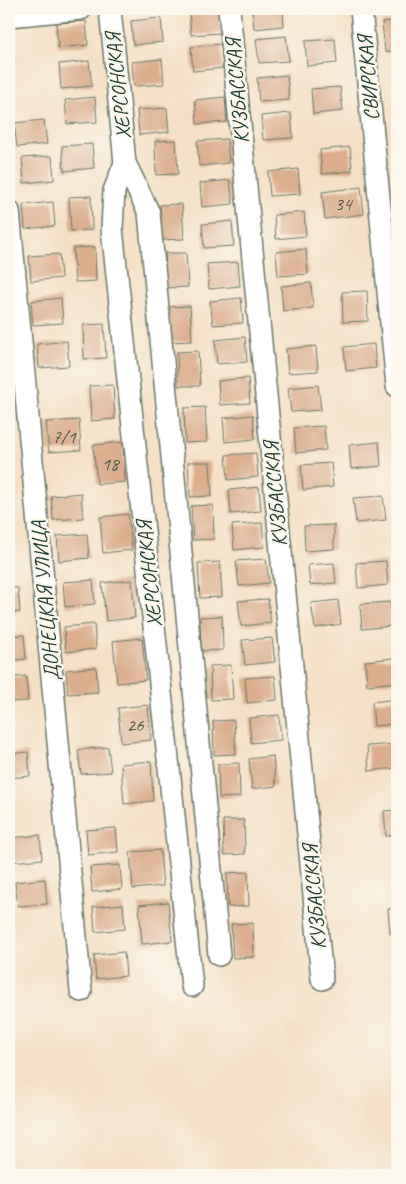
<svg xmlns="http://www.w3.org/2000/svg" width="406" height="1184" font-family="Caveat,sans-serif">
	<style>
		.building { fill: #dcae8d }
		.lines { fill: none; stroke-linecap: round; stroke-linejoin: round }
		.minor-casing { stroke: #6a7667; stroke-width: 24 }
		.minor { stroke: #fff; stroke-width: 21 }
		.labels { text-anchor: middle; stroke-width: 5; stroke-linejoin: round; paint-order: stroke }
		.number-label { font-size: 19px; fill: #4e594a }
		.street-label { font-size: 21px; fill: #1f3d34; stroke: #fbf7ec }
	</style>
	<rect width="100%" height="100%" fill="#fbf7ec"/>
	<filter id="ink" filterUnits="userSpaceOnUse"><feTurbulence type="fractalNoise" baseFrequency=".02" numOctaves="2"/><feDisplacementMap in="SourceGraphic" scale="10" xChannelSelector="R" yChannelSelector="G"/><feConvolveMatrix kernelMatrix="1 2 1 2 8 2 1 2 1" color-interpolation-filters="sRGB"/></filter>
	<filter id="wash" filterUnits="userSpaceOnUse"><feTurbulence type="fractalNoise" baseFrequency=".0096" numOctaves="4" result="noise"/><feDisplacementMap in="SourceGraphic" scale="20" xChannelSelector="R" yChannelSelector="G"/><feGaussianBlur stdDeviation="1.12" result="paint"/><feColorMatrix in="noise" values="0 0 0 0 0 0 0 0 0 0 0 0 0 0 0 0 0 1.4 0 .05"/><feComposite in="paint" operator="in"/></filter>
	<g filter="url(#wash)">
		<rect width="100%" height="100%" fill="#f5e0c5"/>
		<g id="blocks">
			<g class="building">
				<path d="M219 9 221 33 191 35 189 11Z"/>
				<path d="M252 9H283L284 26 254 29Z"/>
				<path d="M161 18 163 42 133 45 131 21Z"/>
				<path d="M86 21 88 45 58 48 56 23Z"/>
				<path d="M397 21V51L385 52 382 22Z"/>
				<path d="M286 36 289 61 259 63 256 39Z"/>
				<path d="M335 39 337 63 307 66 305 41Z"/>
				<path d="M221 44 223 68 193 71 191 47Z"/>
				<path d="M162 59 164 84 134 86 132 62Z"/>
				<path d="M89 61 92 86 61 89 59 64Z"/>
				<path d="M287 75 289 100 259 102 257 78Z"/>
				<path d="M340 87 343 111 313 114 311 89Z"/>
				<path d="M95 97 97 122 67 124 65 100Z"/>
				<path d="M225 97 227 122 197 124 195 100Z"/>
				<path d="M167 108 169 132 139 135 137 110Z"/>
				<path d="M291 113 293 138 263 140 261 116Z"/>
				<path d="M44 120 47 144 17 147 14 123Z"/>
				<path d="M227 139 229 163 199 166 197 141Z"/>
				<path d="M176 140 178 174 156 175 155 141Z"/>
				<path d="M92 144 94 168 64 171 62 146Z"/>
				<path d="M350 147 352 171 322 174 320 150Z"/>
				<path d="M52 156 54 180 24 183 22 158Z"/>
				<path d="M298 169 300 194 270 196 268 172Z"/>
				<path d="M230 180 233 204 202 207 200 183Z"/>
				<path d="M361 187 364 214 325 219 322 192Z"/>
				<path d="M91 196 92 230 71 231 69 197Z"/>
				<path d="M53 202 55 226 25 229 23 205Z"/>
				<path d="M182 204 184 239 162 240 160 205Z"/>
				<path d="M304 212 306 236 276 239 274 215Z"/>
				<path d="M232 221 234 246 204 248 202 224Z"/>
				<path d="M95 247 96 281 75 282 73 248Z"/>
				<path d="M306 249 308 274 278 276 276 252Z"/>
				<path d="M165 253H186L188 287 166 288Z"/>
				<path d="M59 254 61 278 31 281 29 256Z"/>
				<path d="M238 262 240 286 209 289 207 264Z"/>
				<path d="M311 283 313 308 283 311 281 286Z"/>
				<path d="M367 291 368 321 343 322 342 292Z"/>
				<path d="M61 298 63 323 33 325 31 301Z"/>
				<path d="M241 298 243 323 213 325 210 301Z"/>
				<path d="M190 306 192 341 170 342 169 307Z"/>
				<path d="M104 324 106 358 84 359 83 325Z"/>
				<path d="M245 337 247 362 217 364 215 340Z"/>
				<path d="M67 341 69 366 39 368 37 344Z"/>
				<path d="M374 344 376 368 346 371 344 347Z"/>
				<path d="M316 346 318 371 288 373 286 349Z"/>
				<path d="M198 351 200 386H178L177 352Z"/>
				<path d="M248 378 250 403 220 405 218 381Z"/>
				<path d="M113 385 115 419 91 421 89 386Z"/>
				<path d="M318 385 321 410 291 412 288 388Z"/>
				<path d="M205 407 207 442 185 443 184 408Z"/>
				<path d="M253 415 255 439 225 442 223 418Z"/>
				<path d="M79 420 81 450 49 452 46 422Z"/>
				<path d="M324 426 326 450 296 453 294 428Z"/>
				<path d="M123 442 125 482 97 484 93 445Z"/>
				<path d="M379 442 381 466 351 469 349 445Z"/>
				<path d="M256 453 258 477 228 480 226 455Z"/>
				<path d="M188 462H210L212 496 190 497Z"/>
				<path d="M331 463 333 487 303 490 301 465Z"/>
				<path d="M259 487 261 511 231 514 229 490Z"/>
				<path d="M81 493 83 518 53 520 51 496Z"/>
				<path d="M383 496 386 520 356 523 353 498Z"/>
				<path d="M12 498 14 523H9V499Z"/>
				<path d="M213 505 214 539 193 540 191 506Z"/>
				<path d="M128 514 132 550 103 553 100 517Z"/>
				<path d="M262 523 264 547 234 550 232 525Z"/>
				<path d="M334 525V549L305 551 304 526Z"/>
				<path d="M87 534 89 558 59 561 57 536Z"/>
				<path d="M266 559 269 583 239 586 236 561Z"/>
				<path d="M386 561 388 585 358 588 356 563Z"/>
				<path d="M220 562 222 597 200 598 198 563Z"/>
				<path d="M334 563 336 583 310 585 308 565Z"/>
				<path d="M93 580 95 604 65 607 63 582Z"/>
				<path d="M132 580 135 618 106 621 102 583Z"/>
				<path d="M9 588H18L20 612 9 613Z"/>
				<path d="M268 599 271 623 241 626 238 601Z"/>
				<path d="M338 600 341 624 315 628 311 603Z"/>
				<path d="M390 602 392 626 362 629 360 604Z"/>
				<path d="M222 616 223 650 201 651 200 617Z"/>
				<path d="M94 624 96 649 66 652 64 627Z"/>
				<path d="M24 635 26 659 9 661V636Z"/>
				<path d="M142 638 146 680 117 683 113 641Z"/>
				<path d="M272 638 275 662 245 665 242 640Z"/>
				<path d="M395 658 397 682 367 685 365 661Z"/>
				<path d="M231 665 233 699 211 700 210 666Z"/>
				<path d="M96 667 98 692 68 694 66 670Z"/>
				<path d="M26 676 28 701 9 702V678Z"/>
				<path d="M275 676 277 700 247 703 245 678Z"/>
				<path d="M397 699V724L374 726 372 702Z"/>
				<path d="M148 705 151 740 121 743 118 708Z"/>
				<path d="M279 715 281 740 251 743 249 718Z"/>
				<path d="M234 720 236 754 214 755 213 721Z"/>
				<path d="M397 744V768L369 771 367 746Z"/>
				<path d="M108 747 111 772 81 774 78 750Z"/>
				<path d="M28 752 30 776 9 778V754Z"/>
				<path d="M273 756 276 786 252 789 249 759Z"/>
				<path d="M151 761 153 801 124 804 121 764Z"/>
				<path d="M239 763 240 797 219 798 218 764Z"/>
				<path d="M397 810V835L386 836 384 811Z"/>
				<path d="M223 820H244L245 854 224 855Z"/>
				<path d="M116 828 118 852 88 855 86 830Z"/>
				<path d="M40 835 42 859 12 862 10 838Z"/>
				<path d="M160 850 163 886 133 889 130 852Z"/>
				<path d="M120 865 122 889 92 892 90 867Z"/>
				<path d="M248 872 249 906 228 907 227 873Z"/>
				<path d="M45 879 47 904 18 906 15 882Z"/>
				<path d="M168 902 172 941 142 944 139 905Z"/>
				<path d="M123 904 125 929 95 932 93 907Z"/>
				<path d="M388 909H397V933L390 934Z"/>
				<path d="M253 923 254 957 233 958 231 924Z"/>
				<path d="M124 952 126 976 96 979 94 955Z"/>
			</g>
		</g>
	</g>
	<g filter="url(#ink)">
		<use href="#blocks" fill-opacity="0" stroke="#6a7667" stroke-width="1"/>
		<g class="lines">
			<g class="minor-casing">
				<g id="minor">
					<path d="M110 9 125 163 149 213 219 955"/>
					<path d="M229 9 322 979"/>
					<path d="M361 9 397 386"/>
					<path d="M9 16 81 9"/>
					<path d="M125 163 114 191 112 228 192 986"/>
					<path d="M9 211 81 991"/>
				</g>
			</g>
			<use href="#minor" class="minor"/>
		</g>
	</g>
	<g class="labels">
		<g class="number-label">
			<text x="343" y="210">34</text>
			<text x="64" y="443">7/1</text>
			<text x="110" y="470">18</text>
			<text x="135" y="731">26</text>
		</g>
		<g class="street-label">
			<text transform="translate(368 78) rotate(-95)" y="7">СВИРСКАЯ</text>
			<text transform="translate(118 86) rotate(-96)" y="7">ХЕРСОНСКАЯ</text>
			<text transform="translate(237 91) rotate(-95)" y="7">КУЗБАССКАЯ</text>
			<text transform="translate(275 494) rotate(-95)" y="7">КУЗБАССКАЯ</text>
			<text transform="translate(149 574) rotate(-96)" y="7">ХЕРСОНСКАЯ</text>
			<text transform="translate(45 601) rotate(-95)" y="7">ДОНЕЦКАЯ УЛИЦА</text>
			<text transform="translate(314 897) rotate(-95)" y="7">КУЗБАССКАЯ</text>
		</g>
	</g>
	<rect width="406" height="1184" fill="none" stroke="#fbf7ec" stroke-width="30"/>
</svg>
